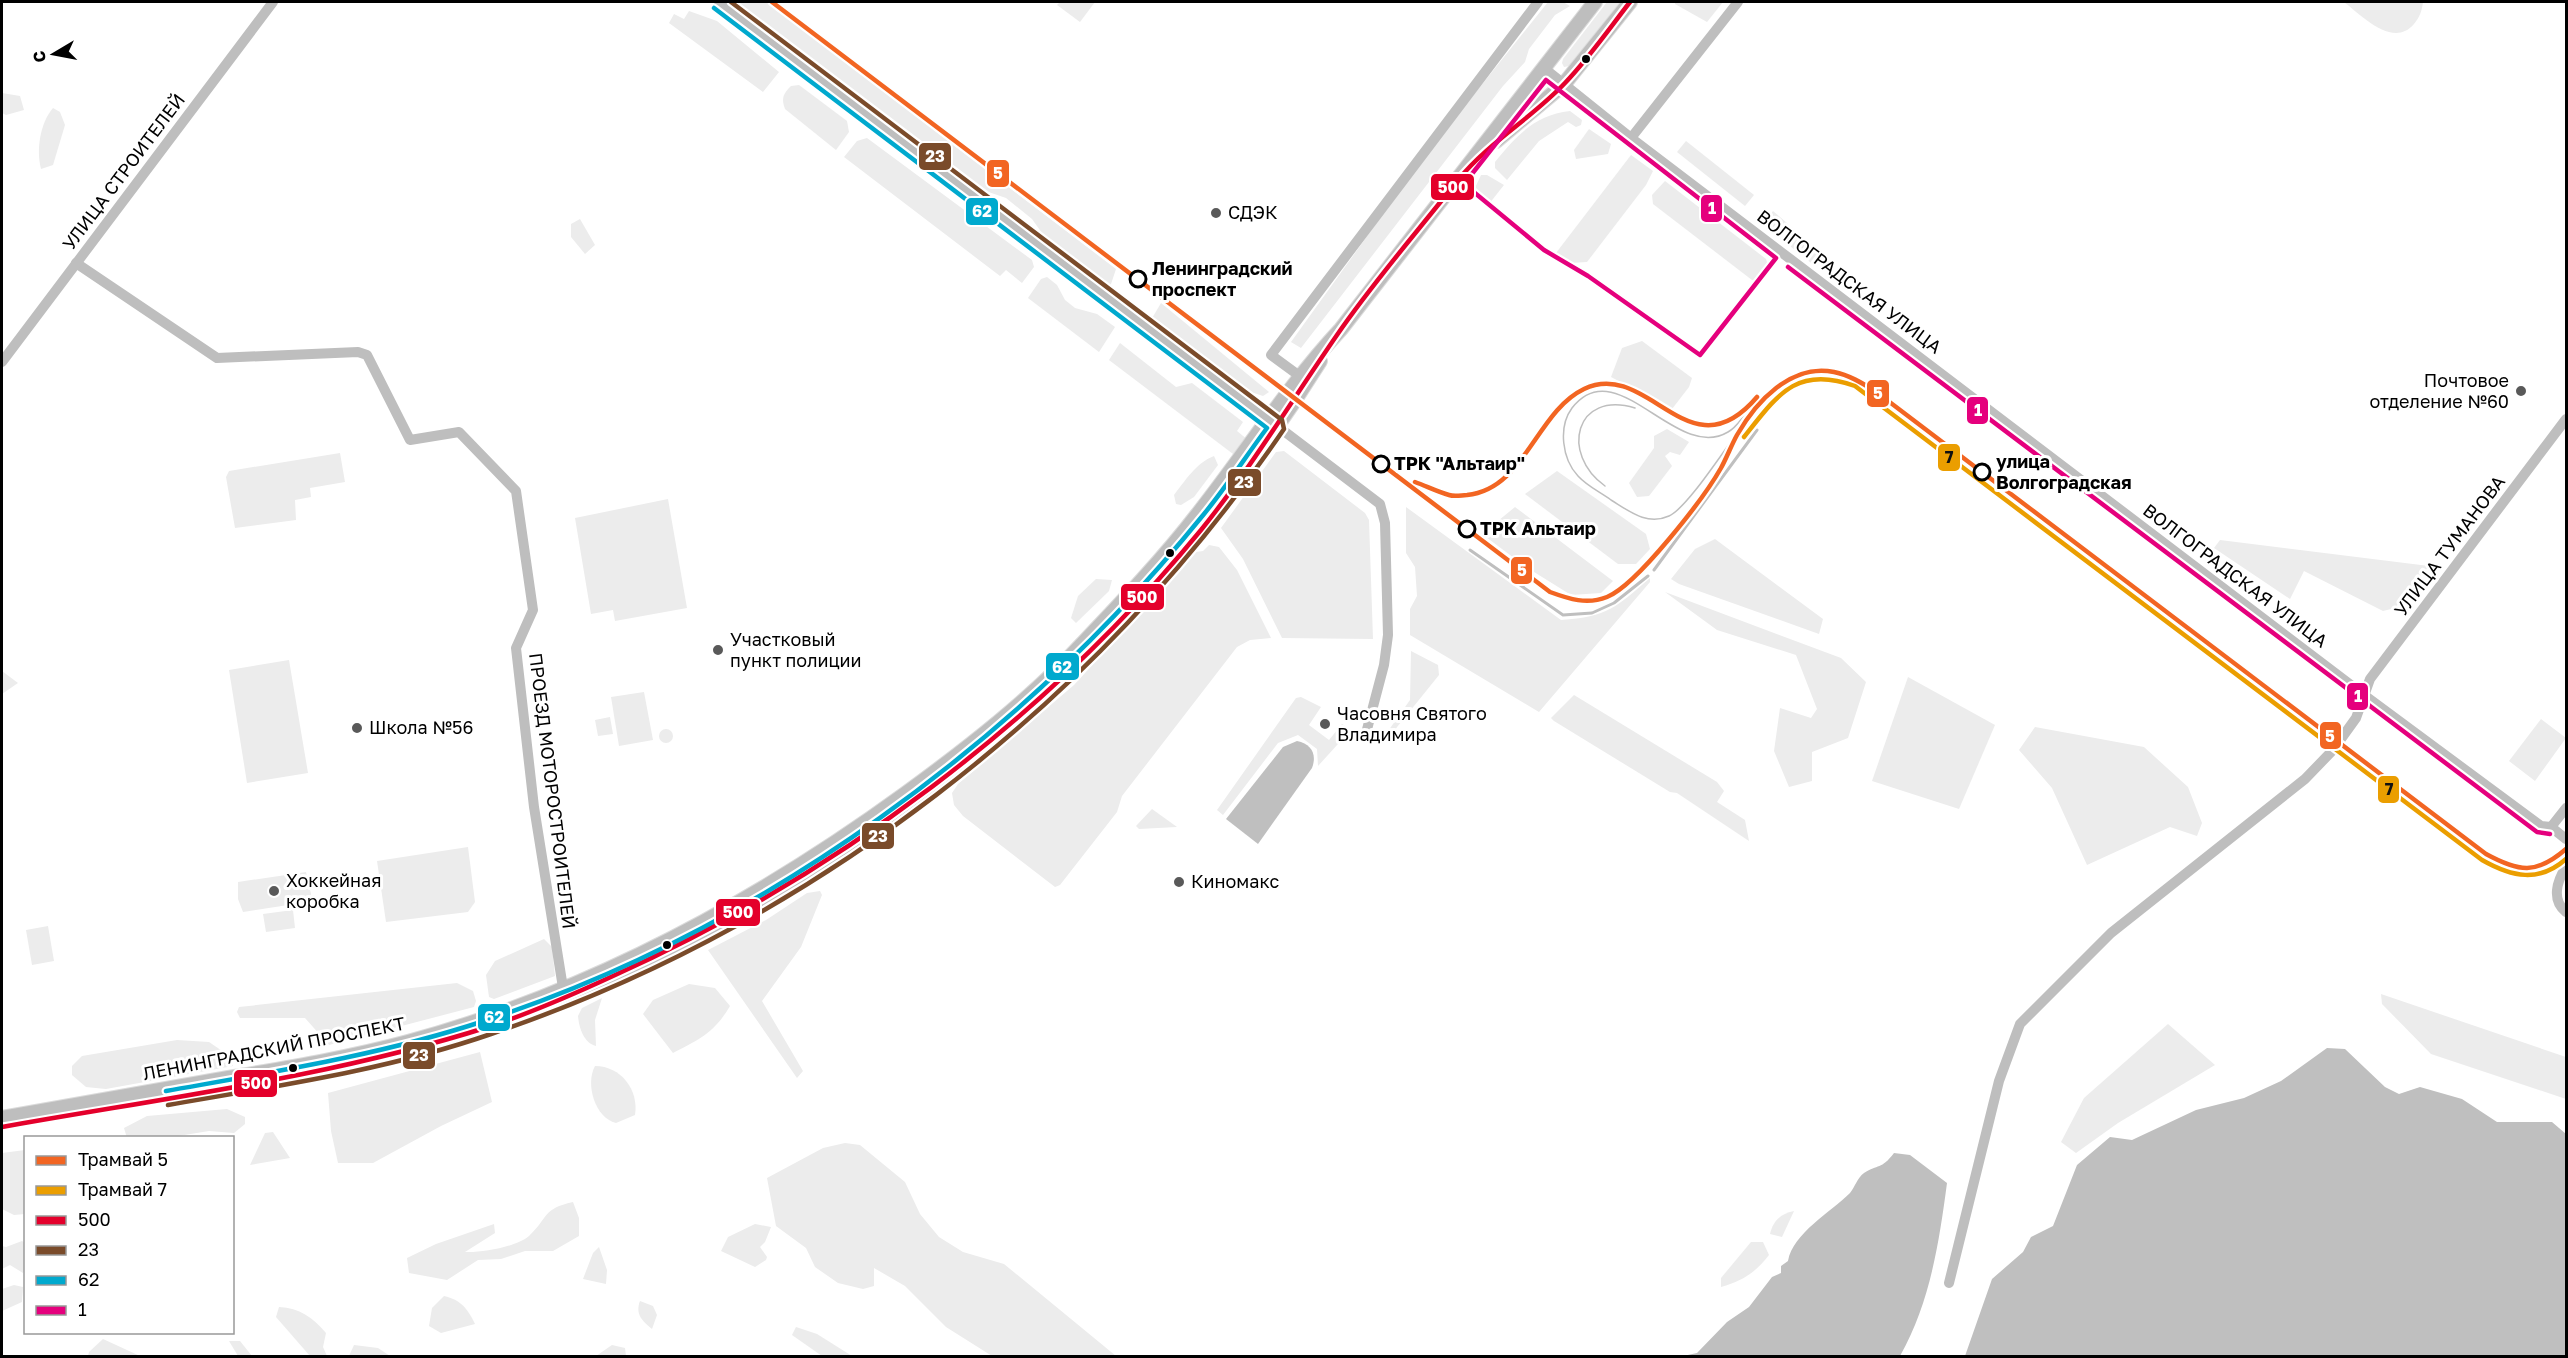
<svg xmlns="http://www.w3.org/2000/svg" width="2568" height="1358" font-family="'Golos Text',sans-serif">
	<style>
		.green { fill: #ececec }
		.water { fill: #bfbfbf }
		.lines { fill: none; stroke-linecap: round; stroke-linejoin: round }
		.stream { stroke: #bfbfbf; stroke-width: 3 }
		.major-casing { stroke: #dbdbdb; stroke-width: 16 }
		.minor { stroke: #bebebe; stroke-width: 10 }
		.major { stroke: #bebebe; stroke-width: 14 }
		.tram { stroke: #bebebe; stroke-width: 1.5 }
		.bus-1-casing { stroke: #fff; stroke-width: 9 }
		.bus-2-casing { stroke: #fff; stroke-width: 9 }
		.bus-3-casing { stroke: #fff; stroke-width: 9 }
		.bus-4-casing { stroke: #fff; stroke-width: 9 }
		.bus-1 { stroke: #e4002b; stroke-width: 4.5 }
		.bus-2 { stroke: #7a4b2a; stroke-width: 4.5 }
		.bus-3 { stroke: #00a9ce; stroke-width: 4.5 }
		.bus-4 { stroke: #e5007d; stroke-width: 4.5 }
		.tram-1-casing { stroke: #fff; stroke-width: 9 }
		.tram-2-casing { stroke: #fff; stroke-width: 9 }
		.tram-1 { stroke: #f26522; stroke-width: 4.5 }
		.tram-2 { stroke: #eb9e00; stroke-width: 4.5 }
		.bus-dot { fill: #000; stroke: #fff; stroke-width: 2 }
		.poi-dot { fill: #595959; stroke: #fff; stroke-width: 2 }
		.stop-dot { fill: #fff; stroke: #000; stroke-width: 3 }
		.labels { text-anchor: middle; stroke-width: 6; stroke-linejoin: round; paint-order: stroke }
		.street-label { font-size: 18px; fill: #000; stroke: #fff }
		.poi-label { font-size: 18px; fill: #000; stroke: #fff; text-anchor: start }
		.stop-label { font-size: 18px; font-weight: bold; fill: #000; stroke: #fff; text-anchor: start }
		.line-badge { stroke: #fff; stroke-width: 2 }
		.badge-label { font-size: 16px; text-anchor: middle; font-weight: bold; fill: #fff }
		.pale-badge-label { font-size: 16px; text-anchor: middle; font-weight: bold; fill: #111 }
	</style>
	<rect width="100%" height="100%" fill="#fff"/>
	<g class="green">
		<path d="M730 2H766L1116 269 1110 287 1052 247 1032 219 1006 198 974 187Z"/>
		<path d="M1060 2H1095L1080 22 1057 5Z"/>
		<path d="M1548 2H1563L1570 6 1555 15 1529 49 1525 62 1503 86 1301 348 1291 342 1427 153Z"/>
		<path d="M1607 2H1620L1569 66 1564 67 1562 63 1563 59Z"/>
		<path d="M1675 2H1723L1707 22 1675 4Z"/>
		<path d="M2344 2H2423C2422 10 2420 17 2414 24 2393 49 2361 15 2344 2Z"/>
		<path d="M689 11 717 21 779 72 763 92 669 23 674 14 684 19Z"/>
		<path d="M799 85 847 121 849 132 836 150 785 109C781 98 783 94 791 86Z"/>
		<path d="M2 93 20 96 24 110 6 115 2 113Z"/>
		<path d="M53 108 60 112 65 125 53 165 41 169C36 150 40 123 53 108Z"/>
		<path d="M1570 111 1582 120 1581 125 1576 127 1568 122 1539 141 1507 180 1495 168V162C1517 135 1535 115 1570 111Z"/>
		<path d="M1589 129 1611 144 1608 154 1576 159 1574 150Z"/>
		<path d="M867 138 1032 260 1034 267 1022 283 1006 270 1000 276 844 157 857 141Z"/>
		<path d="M1686 141 1754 195 1745 206 1677 152Z"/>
		<path d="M1631 155 1653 171 1646 185 1587 262 1570 263 1556 253Z"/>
		<path d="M1481 175H1487L1504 185 1489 204 1475 188Z"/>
		<path d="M1665 181 1766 259 1769 269 1758 281 1752 280 1653 204 1652 195Z"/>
		<path d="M1773 211 1826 257 1816 267 1763 224Z"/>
		<path d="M580 219 595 245 585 254 571 237V224Z"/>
		<path d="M1047 277 1057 285 1065 300 1075 308 1097 314 1115 327 1099 352 1028 298 1041 279Z"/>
		<path d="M1161 303 1269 392 1263 396 1254 393 1249 396 1151 320Z"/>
		<path d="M1642 341 1692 378 1689 387 1672 409 1611 377 1622 348Z"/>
		<path d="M1120 343 1176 387 1192 383 1243 422 1237 431 1248 440 1237 457 1109 360Z"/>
		<path d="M1667 429 1689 442 1680 455 1670 452 1665 456 1672 466 1649 496 1637 497 1629 483 1654 448V436Z"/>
		<path d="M1284 451 1365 513 1369 520 1373 639 1282 638 1243 559 1221 528 1276 452Z"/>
		<path d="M340 453 345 482 310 488 311 497 295 500 296 520 235 528 226 477 229 471Z"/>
		<path d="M1214 456 1218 465 1194 497 1181 505 1176 504 1174 495C1185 481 1196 463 1214 456Z"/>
		<path d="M1557 471 1646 534 1650 549 1636 564H1618L1525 494Z"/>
		<path d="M668 499 687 608 615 621 613 610 591 614 575 518Z"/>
		<path d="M1406 507 1561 620C1608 617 1616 607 1650 578V582L1539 712 1410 635V609L1417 596 1415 567 1406 553Z"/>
		<path d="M1515 507 1613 581 1601 593 1571 595 1526 567 1482 534Z"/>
		<path d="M1715 539 1823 619 1819 634 1679 584 1671 579 1695 549Z"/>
		<path d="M2220 540 2429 566 2395 608 2383 611 2304 571 2290 599 2214 548Z"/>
		<path d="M1209 545 1219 547 1237 570 1271 638 1250 640 1237 647 1122 796 1117 812 1060 885 1055 887 963 816 954 805 952 793 958 784 1074 685 1196 552 1203 551Z"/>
		<path d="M1096 579 1112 580 1109 591 1076 623 1071 618 1078 596Z"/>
		<path d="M1665 592 1841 658 1866 682 1848 738 1812 752V781L1789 787 1774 751 1780 708 1811 718 1817 709 1796 655 1717 630Z"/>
		<path d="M1411 651 1438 665 1439 675 1389 737 1386 734 1410 700Z"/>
		<path d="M289 660 308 773 247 783 229 670Z"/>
		<path d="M2 671 18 683 2 694Z"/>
		<path d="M1908 677 1995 725 1959 809 1872 781Z"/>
		<path d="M644 692 653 740 619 746 611 697Z"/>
		<path d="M1574 695 1717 782 1724 791 1717 802 1745 820 1749 841 1677 793 1670 792 1554 721 1551 718Z"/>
		<path d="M1301 697 1321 707 1309 725 1329 740 1342 724 1349 728 1348 733 1318 766 1317 749 1298 735 1278 743 1223 815 1217 810 1296 698Z"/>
		<path d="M610 717 613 734 598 736 595 720Z"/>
		<path d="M2541 719 2566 738 2535 781 2509 761Z"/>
		<path d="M2035 727 2144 747 2188 787 2202 823 2197 836 2170 827 2087 865 2052 788 2019 750Z"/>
		<circle cx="666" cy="736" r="7"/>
		<path d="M1152 809 1177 827 1139 829 1136 826Z"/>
		<path d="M468 847 475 902 468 912 386 922 377 861Z"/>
		<path d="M306 872 311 894 308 902 243 912 238 899V882Z"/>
		<path d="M820 891 822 895 801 947 762 1001 803 1071 797 1078 708 950 766 920 807 893Z"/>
		<path d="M293 910 295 928 266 932 263 914Z"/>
		<path d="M48 926 54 961 32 965 26 930Z"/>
		<path d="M544 939 552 947 555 976 494 999 489 997 486 975 495 961Z"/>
		<path d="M457 983 473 991 476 1001 474 1007 329 1045 305 1018H240L237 1012 239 1007Z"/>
		<path d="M689 984 715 988 730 1006C714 1033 700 1039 673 1053L643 1014 653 1000Z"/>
		<path d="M2381 994 2566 1057V1099L2431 1054 2382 1004Z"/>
		<path d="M602 998 595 1020 596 1046C584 1043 579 1028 578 1016L582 1008Z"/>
		<path d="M2168 1024 2215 1065 2118 1123 2076 1153 2061 1142 2084 1098Z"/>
		<path d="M177 1040 209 1042 231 1057 233 1066 106 1089 86 1087 72 1075V1066L82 1056Z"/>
		<path d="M480 1052 492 1102 441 1126 373 1163H338L331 1131 328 1093Z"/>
		<path d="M595 1066C621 1066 639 1090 635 1115L616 1123C595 1118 585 1084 595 1066Z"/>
		<path d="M227 1109 245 1117V1124L234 1133 209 1131 172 1137 127 1138 124 1128 147 1116Z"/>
		<path d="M273 1132 290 1158 250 1165 265 1133Z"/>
		<path d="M845 1143 860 1145 905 1182 920 1214 939 1237 963 1252 1004 1264 1116 1356H992L946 1327 905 1286 874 1268V1286L863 1289 838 1283 815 1267 806 1248 776 1226 767 1178 823 1148Z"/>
		<path d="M25 1150V1214L14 1215 2 1209V1153Z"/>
		<path d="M573 1202 579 1218V1236L553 1251H525L501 1259 478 1260 447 1280 409 1273 407 1258 436 1244 494 1224 495 1233 465 1252C481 1253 516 1247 529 1236 549 1217 542 1209 573 1202Z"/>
		<path d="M1794 1211 1782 1237 1770 1234C1773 1221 1780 1214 1794 1211Z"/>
		<path d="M755 1224 771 1227 765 1242 760 1247 767 1257 766 1260 755 1267 721 1251 728 1237Z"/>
		<path d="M22 1241 25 1243V1270L23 1273 10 1265 2 1269V1246L6 1247Z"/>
		<path d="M1751 1242H1763L1769 1255C1755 1273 1742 1281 1721 1287V1278Z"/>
		<path d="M599 1247 607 1270 606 1284 583 1279 593 1253Z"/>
		<path d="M14 1285 23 1287 22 1302 2 1311V1289Z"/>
		<path d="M444 1296C461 1300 467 1308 475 1324L441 1333 429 1326 432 1308Z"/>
		<path d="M640 1301 653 1306 657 1315 652 1329C642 1321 635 1314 640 1301Z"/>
		<path d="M279 1307C300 1308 312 1317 326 1333L323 1347 327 1356H310L276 1317Z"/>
		<path d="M796 1327 817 1334 852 1356H822L792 1335Z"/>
		<path d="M103 1339 140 1356H88L89 1352Z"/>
		<path d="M229 1341H240L252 1356H238Z"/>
		<path d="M354 1345 378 1348 390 1356H349Z"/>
		<path d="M612 1345 625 1348 626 1356H596Z"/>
	</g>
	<g class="water">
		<path d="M1297 741C1312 744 1317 755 1312 768L1258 844 1226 819 1283 747Z"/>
		<path d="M2327 1048 2345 1049 2385 1087 2399 1094 2420 1087 2462 1099 2497 1122H2552L2566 1134V1356H1965L1992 1279 2023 1252 2031 1237 2053 1226 2077 1165 2110 1137 2132 1140 2196 1110 2244 1098 2281 1081Z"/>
		<path d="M1894 1153 1910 1155 1947 1183C1939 1243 1930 1303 1900 1356H1683L1697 1353 1727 1322 1749 1307 1772 1277 1781 1273V1266L1788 1261C1793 1233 1831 1212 1850 1193 1855 1187 1857 1178 1864 1173 1878 1164 1881 1170 1894 1153Z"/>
	</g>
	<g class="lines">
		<g class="stream">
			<path d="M1470 550 1563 615 1592 613 1614 603 1648 576"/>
			<path d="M1654 570 1757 430"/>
		</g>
		<g class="major-casing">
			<g id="major">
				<path d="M1496 141 1564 84 1630 2"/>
				<path d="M987 742C1119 637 1231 504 1320 361"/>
				<path d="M560 1000C704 945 838 861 958 766"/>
				<path d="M2 1118C73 1105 145 1093 217 1080 281 1069 345 1059 408 1042 588 993 755 903 905 794 968 748 1031 699 1084 642 1123 601 1163 559 1197 515 1246 453 1287 387 1341 329L1595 2"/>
			</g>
		</g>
		<g class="minor">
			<path d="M719 2 1380 504 1385 523 1388 635 1384 665 1365 737"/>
			<path d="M1545 69 1631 138 2364 695 2541 826 2551 827 2566 839"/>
			<path d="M1631 138 1738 2"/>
			<path d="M76 263 217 358 358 352 367 355 410 440 459 432 516 491 533 610 516 648 534 807 564 994"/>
			<path d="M2 362 273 2"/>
			<path d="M1305 380 1271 355 1538 2"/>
			<path d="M2551 827 2566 808"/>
			<path d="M2566 867C2557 881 2551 900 2566 912"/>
			<path d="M1949 1283 1999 1081 2020 1024 2111 933 2305 779 2333 750 2356 718 2370 679 2566 419"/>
		</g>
		<use href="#major" class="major"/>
		<g class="tram">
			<path d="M1738 432C1724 450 1687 508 1669 516 1647 526 1629 511 1611 500 1600 492 1587 486 1578 476 1562 459 1558 427 1572 408 1617 350 1676 463 1728 432 1738 426 1745 414 1751 404"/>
			<path d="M1605 486C1560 454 1575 390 1635 408"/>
		</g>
		<g class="bus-1-casing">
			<path id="bus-1" d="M2 1127C164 1098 331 1077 488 1027 531 1013 572 995 613 976 837 875 1045 720 1201 530 1251 468 1292 400 1337 335 1374 281 1418 231 1458 180 1489 142 1532 118 1565 83 1589 58 1609 29 1630 2"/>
		</g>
		<g class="bus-2-casing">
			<path id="bus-2" d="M168 1105C277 1086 387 1070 491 1034 810 926 1095 706 1284 429L1282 420 731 2"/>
		</g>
		<g class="bus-3-casing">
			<path id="bus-3" d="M166 1091C273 1072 381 1055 484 1021 762 930 1021 740 1204 514 1227 486 1246 456 1267 428L714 8"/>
		</g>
		<g class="bus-4-casing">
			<g id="bus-4">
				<path d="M1546 80 1776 258 1700 355 1588 276 1544 250 1464 184Z"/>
				<path d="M1788 267 2537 832 2550 834"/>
			</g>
		</g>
		<use href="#bus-1" class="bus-1"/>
		<use href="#bus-2" class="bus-2"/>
		<use href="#bus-3" class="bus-3"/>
		<use href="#bus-4" class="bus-4"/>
		<g class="tram-1-casing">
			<g id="tram-1">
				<path d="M772 2 1550 592C1569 599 1587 605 1607 597 1637 585 1704 498 1721 468 1727 457 1731 446 1737 435 1756 402 1791 363 1834 372 1849 375 1862 383 1875 391L2486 854C2519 872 2536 875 2566 849"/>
				<path d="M1415 482C1426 486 1438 492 1449 495 1455 497 1462 495 1467 495 1525 489 1536 412 1584 389 1649 358 1689 477 1757 397"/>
			</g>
		</g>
		<g class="tram-2-casing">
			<path id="tram-2" d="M1744 437C1778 394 1797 365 1855 386L2482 860C2512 877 2539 883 2566 859"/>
		</g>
		<use href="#tram-1" class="tram-1"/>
		<use href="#tram-2" class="tram-2"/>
	</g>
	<g class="bus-dot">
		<circle cx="1586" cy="59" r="5"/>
		<circle cx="1170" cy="553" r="5"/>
		<circle cx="667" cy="945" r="5"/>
		<circle cx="293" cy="1068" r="5"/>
	</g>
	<g class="poi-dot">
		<circle cx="1216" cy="213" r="6"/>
		<circle cx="2521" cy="391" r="6"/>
		<circle cx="718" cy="650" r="6"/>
		<circle cx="1325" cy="724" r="6"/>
		<circle cx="357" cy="728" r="6"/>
		<circle cx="1179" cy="882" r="6"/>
		<circle cx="274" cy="891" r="6"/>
	</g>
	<g class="stop-dot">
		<circle cx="1138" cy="279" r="8"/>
		<circle cx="1381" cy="464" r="8"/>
		<circle cx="1982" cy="472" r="8"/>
		<circle cx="1467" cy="529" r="8"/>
	</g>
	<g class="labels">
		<g class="street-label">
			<text transform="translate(124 172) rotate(-53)" y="6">УЛИЦА СТРОИТЕЛЕЙ</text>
			<text transform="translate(1849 282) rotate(37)" y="6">ВОЛГОГРАДСКАЯ УЛИЦА</text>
			<text transform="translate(2450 546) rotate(-53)" y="6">УЛИЦА ТУМАНОВА</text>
			<text transform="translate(2235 576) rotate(37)" y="6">ВОЛГОГРАДСКАЯ УЛИЦА</text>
			<text transform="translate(552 791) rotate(83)" y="6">ПРОЕЗД МОТОРОСТРОИТЕЛЕЙ</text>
			<text transform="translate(274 1049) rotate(-11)" y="6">ЛЕНИНГРАДСКИЙ ПРОСПЕКТ</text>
		</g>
		<g class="poi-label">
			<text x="1228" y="219">СДЭК</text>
			<text x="2509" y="387" text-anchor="end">Почтовое<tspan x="2509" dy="21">отделение №60</tspan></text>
			<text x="730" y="646">Участковый<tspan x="730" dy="21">пункт полиции</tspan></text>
			<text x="1337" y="720">Часовня Святого<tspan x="1337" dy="21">Владимира</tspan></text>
			<text x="369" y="734">Школа №56</text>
			<text x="286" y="887">Хоккейная<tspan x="286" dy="21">коробка</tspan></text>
			<text x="1191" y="888">Киномакс</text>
		</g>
		<g class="stop-label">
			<text x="1152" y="275">Ленинградский<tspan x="1152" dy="21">проспект</tspan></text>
			<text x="1996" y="468">улица<tspan x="1996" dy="21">Волгоградская</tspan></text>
			<text x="1394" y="470">ТРК "Альтаир"</text>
			<text x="1480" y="535">ТРК Альтаир</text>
		</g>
	</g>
	<g class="line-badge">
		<rect x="918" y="142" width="34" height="29" rx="6" fill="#7a4b2a"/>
		<rect x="986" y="159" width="24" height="29" rx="6" fill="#f26522"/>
		<rect x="1430" y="173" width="45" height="28" rx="6" fill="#e4002b"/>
		<rect x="1700" y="194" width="23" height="29" rx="6" fill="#e5007d"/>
		<rect x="965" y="197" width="34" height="29" rx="6" fill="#00a9ce"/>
		<rect x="1866" y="379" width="24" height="29" rx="6" fill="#f26522"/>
		<rect x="1966" y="396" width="23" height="29" rx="6" fill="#e5007d"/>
		<rect x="1937" y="443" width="24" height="29" rx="6" fill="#eb9e00"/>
		<rect x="1227" y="468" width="35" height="29" rx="6" fill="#7a4b2a"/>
		<rect x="1510" y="556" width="23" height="29" rx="6" fill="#f26522"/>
		<rect x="1120" y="583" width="45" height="28" rx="6" fill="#e4002b"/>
		<rect x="1045" y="652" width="35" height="29" rx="6" fill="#00a9ce"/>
		<rect x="2346" y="682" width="23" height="29" rx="6" fill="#e5007d"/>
		<rect x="2319" y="721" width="23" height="29" rx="6" fill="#f26522"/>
		<rect x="2377" y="775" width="23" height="29" rx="6" fill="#eb9e00"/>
		<rect x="861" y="822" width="34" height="28" rx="6" fill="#7a4b2a"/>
		<rect x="715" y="898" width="46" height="29" rx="6" fill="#e4002b"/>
		<rect x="477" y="1003" width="34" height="29" rx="6" fill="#00a9ce"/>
		<rect x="402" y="1041" width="34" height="29" rx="6" fill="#7a4b2a"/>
		<rect x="233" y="1069" width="45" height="29" rx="6" fill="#e4002b"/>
	</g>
	<g class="badge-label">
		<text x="935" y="162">23</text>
		<text x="998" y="179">5</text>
		<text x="1453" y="193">500</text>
		<text x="1712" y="214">1</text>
		<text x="982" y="217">62</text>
		<text x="1878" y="399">5</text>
		<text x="1978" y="416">1</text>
		<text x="1244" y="488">23</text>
		<text x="1522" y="576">5</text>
		<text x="1142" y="603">500</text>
		<text x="1062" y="673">62</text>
		<text x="2358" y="702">1</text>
		<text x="2330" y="742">5</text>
		<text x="878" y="842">23</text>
		<text x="738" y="918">500</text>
		<text x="494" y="1023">62</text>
		<text x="419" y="1061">23</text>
		<text x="256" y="1089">500</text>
	</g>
	<g class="pale-badge-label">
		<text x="1949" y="463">7</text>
		<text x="2389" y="795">7</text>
	</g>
	<rect width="2568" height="1358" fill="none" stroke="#000000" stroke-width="6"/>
	<rect x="24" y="1136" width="210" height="198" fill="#ffffff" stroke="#999999" stroke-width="1.5"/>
	<rect x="36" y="1156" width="30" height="9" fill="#f26522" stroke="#999999" stroke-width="1.5"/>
	<text x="78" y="1166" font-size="18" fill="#000000">Трамвай 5</text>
	<rect x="36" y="1186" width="30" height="9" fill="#eb9e00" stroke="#999999" stroke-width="1.5"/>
	<text x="78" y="1196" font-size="18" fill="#000000">Трамвай 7</text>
	<rect x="36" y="1216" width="30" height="9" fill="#e4002b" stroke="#999999" stroke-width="1.5"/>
	<text x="78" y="1226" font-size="18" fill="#000000">500</text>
	<rect x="36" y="1246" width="30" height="9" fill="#7a4b2a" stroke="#999999" stroke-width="1.5"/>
	<text x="78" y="1256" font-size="18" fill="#000000">23</text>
	<rect x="36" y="1276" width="30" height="9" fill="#00a9ce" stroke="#999999" stroke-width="1.5"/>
	<text x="78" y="1286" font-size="18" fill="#000000">62</text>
	<rect x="36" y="1306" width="30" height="9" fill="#e5007d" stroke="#999999" stroke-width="1.5"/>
	<text x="78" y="1316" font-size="18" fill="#000000">1</text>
	<g transform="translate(54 54) rotate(260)" stroke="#ffffff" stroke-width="4.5" paint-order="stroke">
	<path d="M0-4.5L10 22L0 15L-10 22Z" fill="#000000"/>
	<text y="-9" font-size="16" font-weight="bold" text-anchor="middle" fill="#000000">С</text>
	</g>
</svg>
